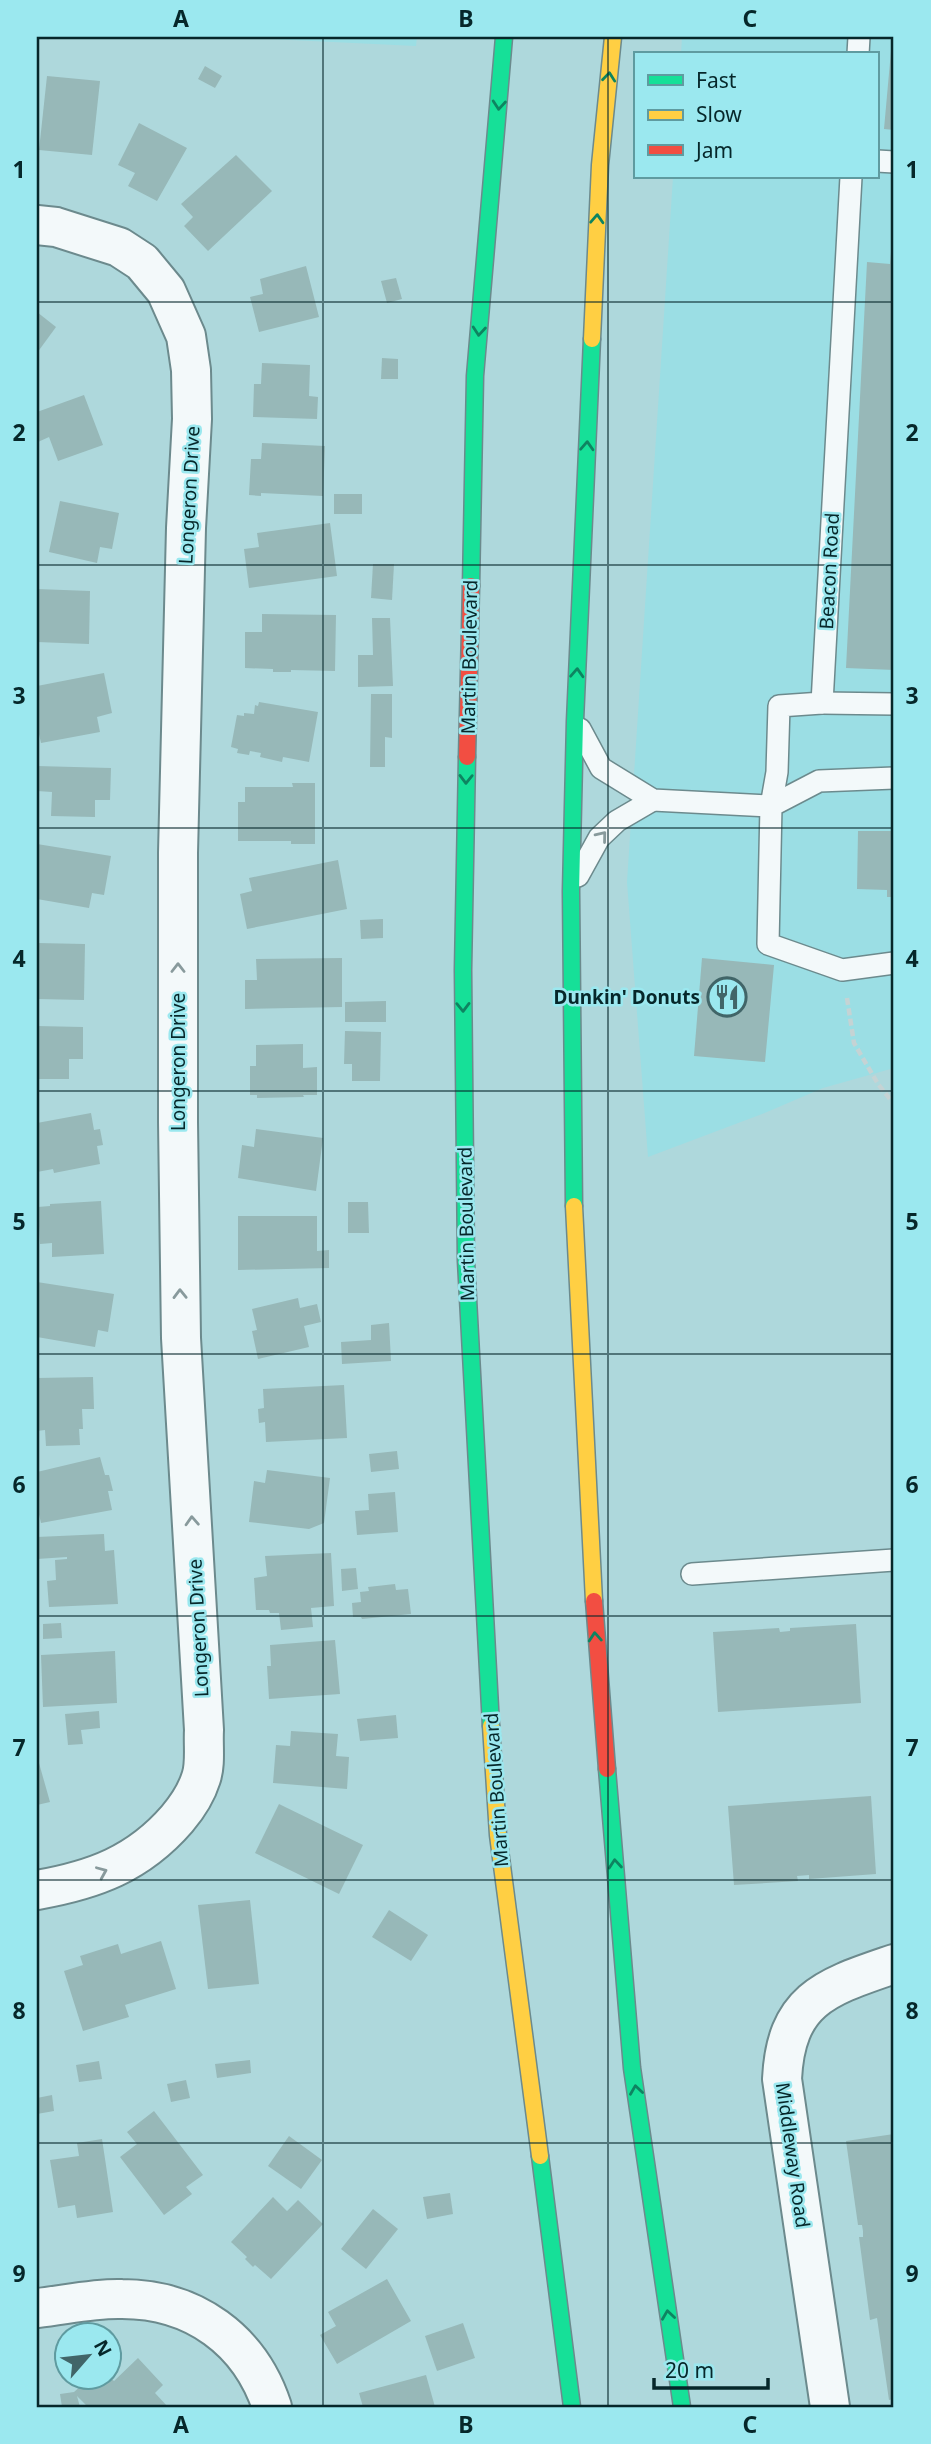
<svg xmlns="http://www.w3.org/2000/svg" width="931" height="2444" font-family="'Noto Sans',sans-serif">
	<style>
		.built { fill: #9bdee4 }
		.building { fill: #97b8b8 }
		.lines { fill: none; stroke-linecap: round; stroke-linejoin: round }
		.lane-casing { stroke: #6c8a8d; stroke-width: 24 }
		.street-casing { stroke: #6c8a8d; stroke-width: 42 }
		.fast-casing { stroke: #6c8a8d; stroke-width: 19 }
		.slow-casing { stroke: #6c8a8d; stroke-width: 19 }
		.jam-casing { stroke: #6c8a8d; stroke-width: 19 }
		.path { stroke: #c5d3d4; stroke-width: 4.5; stroke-dasharray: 7 3.5; stroke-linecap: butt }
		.lane { stroke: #f3f9fa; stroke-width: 21 }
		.street { stroke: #f3f9fa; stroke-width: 38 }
		.fast { stroke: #16e098; stroke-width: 16 }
		.slow { stroke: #ffcf43; stroke-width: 16 }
		.jam { stroke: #f24e42; stroke-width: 16 }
		.oneway { stroke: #0e8461 }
		.oneway2 { stroke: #889a9c }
		.grid { fill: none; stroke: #06272a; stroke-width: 2; stroke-opacity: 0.55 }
		.labels { text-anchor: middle; stroke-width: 5; stroke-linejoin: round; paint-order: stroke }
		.street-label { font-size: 19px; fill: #06272a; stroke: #9be8ef }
		.poi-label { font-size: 19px; font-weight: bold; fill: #06272a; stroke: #9be8ef; text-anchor: end }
		.neatline { fill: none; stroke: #06272a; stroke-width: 2.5 }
		.grid-label { font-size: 23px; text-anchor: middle; font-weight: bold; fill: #06272a }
	</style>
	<rect width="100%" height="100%" fill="#aed8dc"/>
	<g class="built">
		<path d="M230 37H417L416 46Z"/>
		<path d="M682 37H894V1068L823 1088 767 1112 648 1157 627 882 673 177H877V54H681Z"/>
	</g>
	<g class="building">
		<path d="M892 40H894V130L884 129Z"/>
		<path d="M205 66 222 76 215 88 198 79Z"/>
		<path d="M47 76 100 81 92 155 39 150Z"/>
		<path d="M139 123 187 148 157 201 128 186 135 173 118 165Z"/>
		<path d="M236 155 272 191 208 251 184 226 193 217 181 204Z"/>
		<path d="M892 240H894V670L846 668 867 262 890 264Z"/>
		<path d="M306 266 319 317 259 332 250 297 263 294 260 279Z"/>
		<path d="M396 278 402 299 387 303 381 281Z"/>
		<path d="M37 312 56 327 37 353Z"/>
		<path d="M382 358 398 359V379H381Z"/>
		<path d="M262 363 310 365 309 396 318 397 317 419 253 417 254 384H261Z"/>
		<path d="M84 395 103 445 58 461 49 437 38 442 37 412Z"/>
		<path d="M262 443 325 446 323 496 261 493V496L249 495 251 459H261Z"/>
		<rect x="334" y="494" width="28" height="20"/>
		<path d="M60 501 119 513 112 549 100 547 97 563 49 552Z"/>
		<path d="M330 523 337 576 249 588 244 549 259 547 257 533Z"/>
		<path d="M373 564H394L392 600 371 598Z"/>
		<path d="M37 589 90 591 89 644 37 642Z"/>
		<path d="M262 614 336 615 335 671 291 670V672H273V669L245 668V632H262Z"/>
		<path d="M372 618H390L393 686 358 687V655H373Z"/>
		<path d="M104 673 112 713 97 717 100 732 41 743 37 725V686Z"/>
		<path d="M371 694H392V738L385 737V767H370Z"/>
		<path d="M259 702 318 712 309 762 283 757 282 762 260 757 261 753 250 751 249 755 237 753 238 749 231 747 237 715 244 716V713L254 714 255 705 258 706Z"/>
		<path d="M37 766 111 768 110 800H95V817L51 816 52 792 37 791Z"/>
		<path d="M292 783H315V844H291V841H238V802H245V787H293Z"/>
		<path d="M858 831H894V897H887V890L857 889Z"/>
		<path d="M37 844 111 856 104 895 92 893 89 908 37 899Z"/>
		<path d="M338 860 347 909 247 929 240 894 252 891 249 878Z"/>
		<path d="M383 919V938L361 939 360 920Z"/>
		<path d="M37 943 85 944 84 1000 37 999Z"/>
		<path d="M342 958V1007L245 1009V980H257L256 959Z"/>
		<path d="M702 958 774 965 765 1062 694 1056Z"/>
		<path d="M386 1001V1022H345V1002Z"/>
		<path d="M37 1026 83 1027V1059H69V1079H37Z"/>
		<path d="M345 1031 381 1032 380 1081H352V1064H344Z"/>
		<path d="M303 1044V1068L317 1067V1095H303L304 1097 257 1098V1095H250V1066H256V1045Z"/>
		<path d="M91 1113 94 1130 100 1129 103 1145 97 1146 100 1164 54 1173 53 1169 37 1172V1123Z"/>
		<path d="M256 1129 323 1138 316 1191 238 1178 242 1145 254 1147Z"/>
		<path d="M101 1201 104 1254 52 1257V1243L40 1244 38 1207 50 1206V1204Z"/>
		<path d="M348 1202H368L369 1233H348Z"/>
		<path d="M238 1216H317V1251L329 1250V1268L238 1270Z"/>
		<path d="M37 1282 114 1294 108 1332 98 1330 95 1347 37 1337Z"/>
		<path d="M298 1298 300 1308 317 1304 321 1322 304 1326 309 1347 258 1359 252 1331 257 1330 252 1309Z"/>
		<path d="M389 1323 391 1361 342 1364 341 1342 371 1340V1325Z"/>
		<path d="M93 1377 94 1409H82L83 1429H79L80 1445 46 1446 45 1430 37 1431V1378Z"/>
		<path d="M344 1385 347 1438 266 1442 265 1422 259 1423 258 1409 264 1408 263 1389Z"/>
		<path d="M397 1451 399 1469 371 1472 369 1454Z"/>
		<path d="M100 1457 105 1475H109L113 1491H108L112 1510 41 1523 37 1506V1472Z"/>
		<path d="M267 1470 330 1478 324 1523 309 1529 249 1522 254 1481 265 1483Z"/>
		<path d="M395 1492 398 1532 357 1535 355 1511 369 1510 368 1494Z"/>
		<path d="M104 1534 105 1551 114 1550 118 1604 49 1607 47 1581 56 1580 55 1560 67 1559V1557L37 1559V1537Z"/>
		<path d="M331 1553 334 1606 311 1608 313 1627 281 1630 279 1613H270L269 1610H256L254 1578 267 1576 265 1556Z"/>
		<path d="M356 1568 358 1589 342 1591 341 1569Z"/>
		<path d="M395 1584 396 1590 408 1589 411 1614 362 1619 361 1617H353L352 1603 361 1602 360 1592 369 1591 368 1587Z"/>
		<path d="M61 1623 62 1638 43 1639V1624Z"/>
		<path d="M856 1624 861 1703 718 1712 713 1632 779 1628 780 1632 790 1631V1628Z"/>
		<path d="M335 1640 340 1694 269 1699 267 1666H271L270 1645Z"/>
		<path d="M115 1651 117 1703 43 1707 41 1655Z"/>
		<path d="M99 1711 100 1728 81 1730 83 1744 68 1745 65 1714Z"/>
		<path d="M396 1715 398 1738 360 1741 357 1719Z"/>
		<path d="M291 1731 338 1734 336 1756 349 1757 347 1789 273 1783 276 1745 290 1746Z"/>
		<path d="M37 1756 50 1802 37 1805Z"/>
		<path d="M871 1796 876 1874 809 1879V1875L797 1876 798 1881 734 1885 728 1806Z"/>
		<path d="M279 1804 363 1845 339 1894 255 1853Z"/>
		<path d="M250 1900 259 1984 208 1989 198 1905Z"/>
		<path d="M389 1910 428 1935 411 1961 372 1937Z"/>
		<path d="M161 1941 176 1989 125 2005 129 2017 83 2031 64 1971 83 1965 80 1956 118 1944 121 1954Z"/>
		<path d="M250 2060 251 2073 217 2078 215 2064Z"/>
		<path d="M99 2061 102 2079 79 2082 76 2065Z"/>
		<path d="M186 2080 190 2098 171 2102 167 2084Z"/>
		<path d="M52 2095 54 2111 37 2114V2098Z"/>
		<path d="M154 2111 203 2175 186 2187 192 2194 164 2215 120 2157 137 2144 127 2132Z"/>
		<path d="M894 2134V2399L889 2400 877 2318 870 2320 859 2237H863V2231L862 2225H858L846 2141Z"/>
		<path d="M289 2136 322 2160 301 2189 268 2166Z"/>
		<path d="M102 2139 113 2212 77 2218 75 2205 58 2208 50 2160 79 2156 77 2143Z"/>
		<path d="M450 2193 453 2214 427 2219 423 2197Z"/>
		<path d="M273 2197 287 2211 298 2200 323 2224 271 2279 255 2265 253 2267 245 2259 247 2257 231 2242Z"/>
		<path d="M373 2209 398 2229 366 2269 341 2249Z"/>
		<path d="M387 2279 411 2321 337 2364 320 2335 336 2326 328 2312Z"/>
		<path d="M463 2323 475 2358 437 2371 425 2336Z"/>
		<path d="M138 2358 163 2385 155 2393 168 2407H88L77 2396 80 2407H62L60 2394 74 2392 90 2378H108V2375L114 2381Z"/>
		<path d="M426 2375 435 2407H363L359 2393Z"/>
	</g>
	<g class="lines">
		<g class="lane-casing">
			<g id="lane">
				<path d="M858 54 859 37"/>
				<path d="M877 161 894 162"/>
				<path d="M822 703 894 704"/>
				<path d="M580 729 601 768 653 800 771 806 777 772 779 706 822 703 851 177"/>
				<path d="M894 778 819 781 771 806 768 944 842 970 894 963"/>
				<path d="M578 876 599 838 617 821 653 800"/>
				<path d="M692 1574 894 1560"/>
			</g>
		</g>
		<g class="street-casing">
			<g id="street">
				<path d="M37 225 56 227 119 247 142 262 166 291 186 336 191 370 192 419 186 528 178 853V1122L181 1338 204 1730C203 1745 206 1764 201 1778 196 1794 188 1806 177 1819 138 1864 94 1880 37 1890"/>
				<path d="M37 2308C65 2305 94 2298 122 2299 194 2299 250 2340 272 2407"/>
				<path d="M830 2407 782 2079C786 1998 827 1987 894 1964"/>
			</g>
		</g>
		<g class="fast-casing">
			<g id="fast">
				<path d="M471 586 475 376 504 37"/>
				<path d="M467 757 463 970 466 1261 491 1726"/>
				<path d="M574 1206 571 891 575 721 592 339"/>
				<path d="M607 1769 632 2068 682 2407"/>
				<path d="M540 2156 572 2407"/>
			</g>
		</g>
		<g class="slow-casing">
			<g id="slow">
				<path d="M592 339 600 165 613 37"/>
				<path d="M574 1206 594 1601"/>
				<path d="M491 1726 498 1835 540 2156"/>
			</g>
		</g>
		<g class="jam-casing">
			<g id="jam">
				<path d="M467 757 471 586"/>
				<path d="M594 1601 607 1769"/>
			</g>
		</g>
		<path class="path" d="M847 998 854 1043 878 1084 894 1104"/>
		<use href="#lane" class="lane"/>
		<use href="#street" class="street"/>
		<use href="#fast" class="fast"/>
		<use href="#slow" class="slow"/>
		<use href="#jam" class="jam"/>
	</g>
	<defs><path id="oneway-chevron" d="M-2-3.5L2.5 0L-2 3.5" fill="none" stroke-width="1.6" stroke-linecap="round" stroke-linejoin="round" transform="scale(1.75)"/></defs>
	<g class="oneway">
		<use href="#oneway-chevron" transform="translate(609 77) rotate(-84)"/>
		<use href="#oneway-chevron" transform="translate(499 105) rotate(95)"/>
		<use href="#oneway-chevron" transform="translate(597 219) rotate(-87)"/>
		<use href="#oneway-chevron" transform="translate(479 331) rotate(95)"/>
		<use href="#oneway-chevron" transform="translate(587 446) rotate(-87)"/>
		<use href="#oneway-chevron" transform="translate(577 673) rotate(-87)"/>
		<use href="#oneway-chevron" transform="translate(466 779) rotate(91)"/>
		<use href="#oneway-chevron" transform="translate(463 1007) rotate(89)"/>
		<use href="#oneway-chevron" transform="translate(595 1637) rotate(-94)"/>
		<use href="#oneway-chevron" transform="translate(615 1864) rotate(-95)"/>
		<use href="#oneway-chevron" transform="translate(636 2090) rotate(-98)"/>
		<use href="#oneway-chevron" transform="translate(668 2315) rotate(-98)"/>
	</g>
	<g class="oneway2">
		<use href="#oneway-chevron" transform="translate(602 836) rotate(-51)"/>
		<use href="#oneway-chevron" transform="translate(178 968) rotate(-90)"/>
		<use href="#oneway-chevron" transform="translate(180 1294) rotate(-91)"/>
		<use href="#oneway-chevron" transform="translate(192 1521) rotate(-93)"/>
		<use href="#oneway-chevron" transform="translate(102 1872) rotate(-23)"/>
	</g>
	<path class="grid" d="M323 37V2407M608 37V2407M37 302H894M37 565H894M37 828H894M37 1091H894M37 1354H894M37 1616H894M37 1880H894M37 2143H894"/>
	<defs>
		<g id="restaurant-ring" transform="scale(2.0125)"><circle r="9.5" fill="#9be8ef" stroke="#416568" stroke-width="1.5"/><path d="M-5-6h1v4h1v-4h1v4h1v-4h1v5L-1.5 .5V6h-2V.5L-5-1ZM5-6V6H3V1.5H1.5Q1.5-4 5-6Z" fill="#416568"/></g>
	</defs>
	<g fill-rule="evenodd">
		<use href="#restaurant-ring" x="727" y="997"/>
	</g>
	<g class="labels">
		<g class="street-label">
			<text transform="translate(189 495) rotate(-87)" y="7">Longeron Drive</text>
			<text transform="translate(829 571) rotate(-87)" y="7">Beacon Road</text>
			<text transform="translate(469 657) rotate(-89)" y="7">Martin Boulevard</text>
			<text transform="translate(178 1062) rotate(-90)" y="7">Longeron Drive</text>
			<text transform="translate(466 1224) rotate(-91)" y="7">Martin Boulevard</text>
			<text transform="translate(198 1628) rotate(-93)" y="7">Longeron Drive</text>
			<text transform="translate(496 1790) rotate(-94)" y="7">Martin Boulevard</text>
			<text transform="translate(793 2155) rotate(82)" y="7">Middleway Road</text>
		</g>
		<g class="poi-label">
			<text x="700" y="1004">Dunkin' Donuts</text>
		</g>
	</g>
	<rect width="931" height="2444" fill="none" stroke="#9be8ef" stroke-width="77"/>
	<rect x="634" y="52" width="245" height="126" fill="#9be8ef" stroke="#5f9ba0" stroke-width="2"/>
	<rect x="648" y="75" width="35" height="10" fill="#16e098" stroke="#5f9ba0" stroke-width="2"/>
	<text x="696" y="88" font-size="21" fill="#06272a">Fast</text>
	<rect x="648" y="110" width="35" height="10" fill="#ffcf43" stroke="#5f9ba0" stroke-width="2"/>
	<text x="696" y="122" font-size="21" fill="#06272a">Slow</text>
	<rect x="648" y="145" width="35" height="10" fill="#f24e42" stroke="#5f9ba0" stroke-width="2"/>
	<text x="696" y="158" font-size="21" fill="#06272a">Jam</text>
	<g transform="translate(88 2356) rotate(62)"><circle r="33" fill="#9be8ef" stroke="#5f9ba0" stroke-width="2"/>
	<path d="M0-5L12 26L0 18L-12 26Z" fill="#416568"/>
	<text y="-10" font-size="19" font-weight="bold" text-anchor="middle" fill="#06272a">N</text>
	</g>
	<path d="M654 2378v10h114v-10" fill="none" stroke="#06272a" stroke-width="3.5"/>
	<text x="665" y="2378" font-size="21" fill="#06272a" stroke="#9be8ef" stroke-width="5" paint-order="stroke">20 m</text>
	<rect x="38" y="38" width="854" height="2368" class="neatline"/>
	<g class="grid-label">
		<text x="181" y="27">A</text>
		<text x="466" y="27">B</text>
		<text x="750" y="27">C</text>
		<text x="19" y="178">1</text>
		<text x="912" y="178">1</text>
		<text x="19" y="441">2</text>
		<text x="912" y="441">2</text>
		<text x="19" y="704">3</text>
		<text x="912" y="704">3</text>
		<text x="19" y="967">4</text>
		<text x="912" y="967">4</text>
		<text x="19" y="1230">5</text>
		<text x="912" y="1230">5</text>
		<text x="19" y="1493">6</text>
		<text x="912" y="1493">6</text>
		<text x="19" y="1756">7</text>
		<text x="912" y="1756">7</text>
		<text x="19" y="2019">8</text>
		<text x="912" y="2019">8</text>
		<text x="19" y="2282">9</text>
		<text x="912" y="2282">9</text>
		<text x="181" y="2433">A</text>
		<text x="466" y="2433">B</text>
		<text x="750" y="2433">C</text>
	</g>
</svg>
